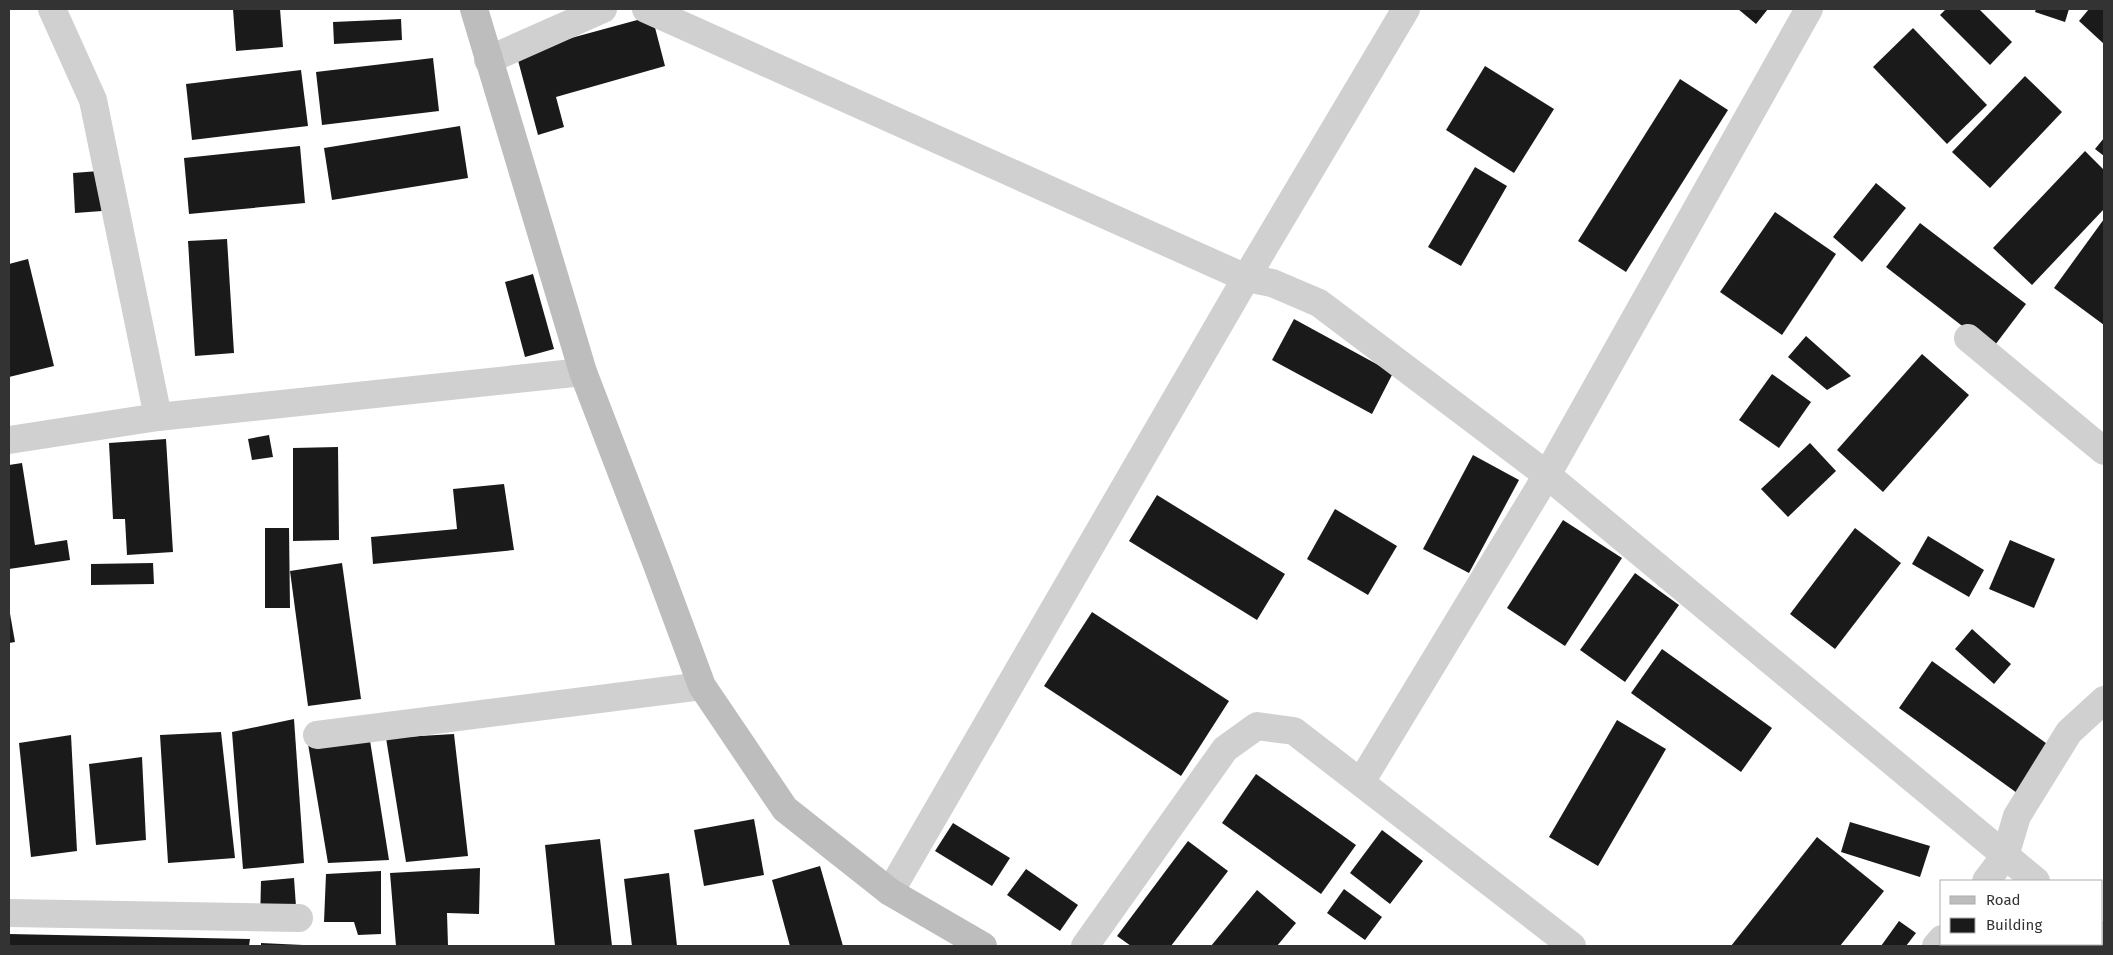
<svg xmlns="http://www.w3.org/2000/svg" width="2113" height="955" font-family="'Fira Sans',sans-serif">
	<style>
		.building { fill: #1a1a1a }
		.lines { fill: none; stroke-linecap: round; stroke-linejoin: round }
		.street { stroke: #d0d0d0; stroke-width: 28 }
		.secondary { stroke: #bdbdbd; stroke-width: 28 }
	</style>
	<rect width="100%" height="100%" fill="#fff"/>
	<g class="building">
		<path d="M233 9H280L283 47 236 51Z"/>
		<path d="M1738 9H1768L1756 24Z"/>
		<path d="M1946 9H1979L2012 42 1990 65 1940 15Z"/>
		<path d="M2036 9H2069L2065 22 2035 12Z"/>
		<path d="M2089 9H2104V44L2079 21Z"/>
		<path d="M652 16 665 66 556 97 564 127 538 135 516 53Z"/>
		<path d="M401 19 402 40 334 44 333 22Z"/>
		<path d="M1913 28 1987 105 1947 144 1873 67Z"/>
		<path d="M433 58 439 111 322 125 316 72Z"/>
		<path d="M1485 66 1554 109 1514 173 1446 130Z"/>
		<path d="M301 70 308 126 192 140 186 84Z"/>
		<path d="M2025 76 2062 112 1990 188 1952 152Z"/>
		<path d="M1680 79 1728 110 1626 272 1578 241Z"/>
		<path d="M460 126 468 178 332 200 324 148Z"/>
		<path d="M2104 138V156L2095 149Z"/>
		<path d="M300 146 305 203 189 214 184 158Z"/>
		<path d="M2085 151 2104 170V209L2032 285 1993 248Z"/>
		<path d="M1475 167 1507 186 1461 266 1428 247Z"/>
		<path d="M99 171 102 211 75 213 73 173Z"/>
		<path d="M1876 183 1906 208 1862 262 1833 237Z"/>
		<path d="M1775 212 1836 254 1782 335 1720 292Z"/>
		<path d="M2104 219V325L2054 288Z"/>
		<path d="M1920 223 2026 304 1992 349 1886 267Z"/>
		<path d="M227 239 234 353 195 356 188 241Z"/>
		<path d="M28 259 54 366 9 377V264Z"/>
		<path d="M533 274 554 349 525 357 505 282Z"/>
		<path d="M1294 319 1393 373 1372 414 1272 360Z"/>
		<path d="M1806 336 1851 376 1827 390 1788 357Z"/>
		<path d="M1922 354 1969 395 1883 492 1837 450Z"/>
		<path d="M1772 374 1811 402 1779 448 1739 420Z"/>
		<path d="M269 435 273 457 252 460 248 439Z"/>
		<path d="M166 439 173 552 127 555 125 519H113L109 443Z"/>
		<path d="M1810 443 1836 471 1788 517 1761 489Z"/>
		<path d="M338 447 339 540 293 541V448Z"/>
		<path d="M1473 455 1519 480 1469 573 1423 549Z"/>
		<path d="M22 463 35 545 67 540 70 560 9 569V465Z"/>
		<path d="M504 484 514 550 373 564 371 537 457 529 453 489Z"/>
		<path d="M1157 495 1285 574 1257 620 1129 541Z"/>
		<path d="M1335 509 1397 546 1368 595 1307 559Z"/>
		<path d="M1563 520 1622 558 1565 646 1507 608Z"/>
		<path d="M265 528H289L290 608H265Z"/>
		<path d="M1855 528 1901 563 1835 649 1790 614Z"/>
		<path d="M1928 536 1984 570 1969 597 1912 564Z"/>
		<path d="M2010 540 2055 559 2034 608 1989 589Z"/>
		<path d="M153 563 154 584 91 585V564Z"/>
		<path d="M342 563 361 699 308 706 290 571Z"/>
		<path d="M1635 573 1679 605 1625 682 1580 650Z"/>
		<path d="M9 608 15 642 9 643Z"/>
		<path d="M1092 612 1229 701 1181 776 1044 686Z"/>
		<path d="M1972 629 2011 664 1994 684 1955 649Z"/>
		<path d="M1662 649 1772 728 1741 772 1631 693Z"/>
		<path d="M1932 661 2057 751 2024 798 1899 708Z"/>
		<path d="M294 719 304 863 243 869 232 732Z"/>
		<path d="M1617 720 1666 749 1598 866 1549 837Z"/>
		<path d="M368 728 389 860 328 863 308 744Z"/>
		<path d="M221 732 235 858 168 863 160 735Z"/>
		<path d="M454 734 468 856 406 862 386 738Z"/>
		<path d="M71 735 77 851 31 857 19 743Z"/>
		<path d="M142 757 146 840 96 845 89 764Z"/>
		<path d="M1256 774 1356 845 1321 894 1222 823Z"/>
		<path d="M754 819 764 875 704 886 694 830Z"/>
		<path d="M1850 822 1930 846 1920 877 1841 852Z"/>
		<path d="M953 823 1010 858 992 886 935 851Z"/>
		<path d="M1382 830 1423 861 1390 904 1350 873Z"/>
		<path d="M1817 837 1884 891 1840 946H1731Z"/>
		<path d="M600 839 612 946H555L545 845Z"/>
		<path d="M1188 841 1228 871 1171 946H1131L1117 936Z"/>
		<path d="M820 866 843 946H790L772 880Z"/>
		<path d="M480 868 479 914 447 913 448 946H396L390 873Z"/>
		<path d="M1026 869 1078 905 1060 931 1007 895Z"/>
		<path d="M381 871V934L358 935 354 922H324L326 874Z"/>
		<path d="M669 873 677 946H632L624 879Z"/>
		<path d="M294 878 297 921 260 923 261 881Z"/>
		<path d="M1344 889 1382 917 1365 940 1327 913Z"/>
		<path d="M1257 890 1296 923 1277 946H1211Z"/>
		<path d="M1899 921 1916 933 1906 946H1881Z"/>
		<path d="M9 934 250 939 249 946H9Z"/>
		<path d="M261 943 303 945V946H261Z"/>
	</g>
	<g class="lines">
		<g class="street">
			<path d="M52 9 93 100 158 417"/>
			<path d="M646 9 1246 278 1272 283 1319 303 1547 475 2036 881"/>
			<path d="M488 60 603 9"/>
			<path d="M1968 338 2104 451"/>
			<path d="M9 440 158 417 583 372"/>
			<path d="M317 735 702 686"/>
			<path d="M1361 782 1547 475 1809 9"/>
			<path d="M1986 881 2005 856 2017 816 2069 732 2104 700"/>
			<path d="M890 892 1246 278 1406 9"/>
			<path d="M9 913 299 918"/>
			<path d="M2102 935 2104 937"/>
			<path d="M1085 946 1225 749 1257 726 1294 731 1572 946"/>
			<path d="M1936 946 1942 939"/>
		</g>
		<path class="secondary" d="M474 9 583 372 656 562 702 686 785 809 890 892 983 946"/>
	</g>
	<rect width="2113" height="955" fill="none" stroke="#333333" stroke-width="20"/>
	<rect x="1940" y="880" width="162" height="65" fill="#ffffff" stroke="#adadad"/>
	<rect x="1950" y="896" width="25" height="8" fill="#bdbdbd" stroke="#adadad"/>
	<text x="1986" y="905" font-size="15" fill="#333333">Road</text>
	<rect x="1950" y="918" width="25" height="15" fill="#1a1a1a" stroke="#adadad"/>
	<text x="1986" y="930" font-size="15" fill="#333333">Building</text>
</svg>
